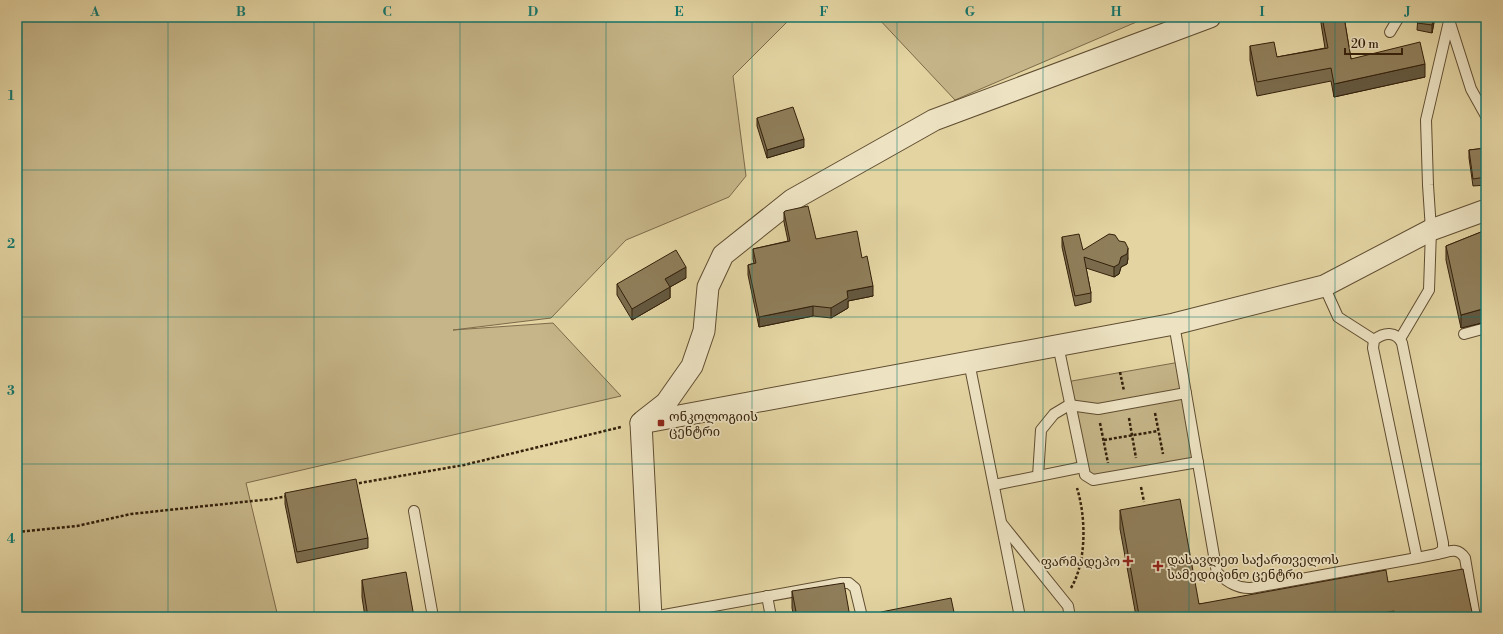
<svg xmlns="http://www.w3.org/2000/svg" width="1503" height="634" font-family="'Libre Bodoni','Noto Serif Georgian',serif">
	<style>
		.green { fill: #c5b588; stroke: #7c6a4a }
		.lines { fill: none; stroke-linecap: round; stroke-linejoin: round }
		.service-casing { stroke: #604d31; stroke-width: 12 }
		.minor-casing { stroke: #604d31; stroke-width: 23 }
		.path { stroke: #34200b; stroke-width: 2.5; stroke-dasharray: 3 2; stroke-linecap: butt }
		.service { stroke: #ede3c3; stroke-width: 10 }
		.minor { stroke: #ede3c3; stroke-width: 21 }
		.wall { fill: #7b6c4d; stroke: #34200b }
		.shaded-wall { fill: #64583f; stroke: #34200b }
		.building { fill: #8f7e5a; stroke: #34200b }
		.grid { fill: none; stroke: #0f766e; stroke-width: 1; stroke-opacity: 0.55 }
		.poi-dot { fill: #8f2418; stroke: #ede3c3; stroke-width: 1.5 }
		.labels { text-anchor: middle; stroke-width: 3.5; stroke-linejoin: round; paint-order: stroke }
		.poi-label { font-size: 13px; fill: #34200b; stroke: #ede3c3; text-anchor: start }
		.neatline { fill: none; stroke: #0f766e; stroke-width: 1.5 }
		.grid-label { font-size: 13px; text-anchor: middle; font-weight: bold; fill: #0f766e }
	</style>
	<rect width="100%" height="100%" fill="#e3d4a2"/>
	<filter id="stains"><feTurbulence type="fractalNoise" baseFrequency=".005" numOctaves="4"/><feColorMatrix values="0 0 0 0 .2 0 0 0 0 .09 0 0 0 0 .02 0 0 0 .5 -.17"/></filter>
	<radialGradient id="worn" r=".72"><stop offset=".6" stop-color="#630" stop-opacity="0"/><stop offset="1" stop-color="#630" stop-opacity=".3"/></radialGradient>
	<g class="green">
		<path d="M17 17H807L789 20 733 76 746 176 729 197 626 240 551 318 453 330 553 323 621 396 246 483 278 617H17Z"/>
		<path d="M877 17H1148L955 100Z"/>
		<path d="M1180 362 1198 462 1111 478 1085 475 1066 382Z"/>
	</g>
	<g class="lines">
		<g class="service-casing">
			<g id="service">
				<path d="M1450 23 1471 89 1486 116"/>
				<path d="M1390 32 1399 17"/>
				<path d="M1324 286 1338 317 1374 340"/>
				<path d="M1174 324 1217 573C1227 581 1237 589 1251 588L1417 558 1373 348 1374 340C1384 332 1396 331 1402 343L1443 543V550L1437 554 1417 558"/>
				<path d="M1464 334 1486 328"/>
				<path d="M1400 339 1429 290 1431 230 1428 185 1426 120 1450 17"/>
				<path d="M1058 345 1085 475 1093 480 1198 462"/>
				<path d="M969 362 1020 617"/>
				<path d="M1038 476 1041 430 1054 414 1069 405 1098 409 1186 393"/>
				<path d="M994 485 1083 467"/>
				<path d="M414 511 433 617"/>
				<path d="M1002 524 1068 606 1070 617"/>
				<path d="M1437 554C1449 552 1457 546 1465 558L1475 617"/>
				<path d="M767 596 771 617"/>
				<path d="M653 617 841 583H849L855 588 862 617"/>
			</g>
		</g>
		<g class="minor-casing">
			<g id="minor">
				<path d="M643 421 666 403 692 366 704 331 708 287 723 255 792 200 934 120 1210 17"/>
				<path d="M641 423 1174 324 1324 286 1431 230 1486 210"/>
				<path d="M641 423 651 617"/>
			</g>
		</g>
		<g class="path">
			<path d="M1120 372 1124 391"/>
			<path d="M1155 413 1163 454"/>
			<path d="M1129 418 1136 458"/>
			<path d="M1100 423 1108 463"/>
			<path d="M1104 440 1158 431"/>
			<path d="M354 484 464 465 621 427"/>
			<path d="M1141 487 1144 502"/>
			<path d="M17 532 77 526 131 514 271 499 288 496"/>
			<path d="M1071 588C1087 561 1086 517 1077 488"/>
		</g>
		<use href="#service" class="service"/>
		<use href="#minor" class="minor"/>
	</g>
	<g class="wall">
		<path d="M1320 17H1344L1351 59 1425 77 1334 97 1331 81 1257 96 1250 60V46L1277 57 1325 48Z"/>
		<path d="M1418 17H1435L1432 33 1417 30Z"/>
		<path d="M757 118 804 147 767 158 757 126Z"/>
		<path d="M1486 148V185L1473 186 1469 158V150Z"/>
		<path d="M784 212 816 239 862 258 873 296 848 301V308L831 318 813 316 759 327 748 275V265L754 263 753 259V249L788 241 784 222Z"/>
		<path d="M1486 230V322L1461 328 1446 260V246Z"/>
		<path d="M1062 237 1083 250 1128 258 1127 264 1121 267 1119 274 1114 277 1086 268 1091 293V302L1075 306 1062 247Z"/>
		<path d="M686 278 670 287V298L632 320 617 295V284Z"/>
		<path d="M285 493 368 538V548L297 563 285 504Z"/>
		<path d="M1120 510 1199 604 1388 582 1473 617H1129L1136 616 1120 529Z"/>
		<path d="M362 580 414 617H365L362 597Z"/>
		<path d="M792 591 850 617H794L792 608Z"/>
	</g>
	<g class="shaded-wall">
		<path d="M1434 17H1435L1432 33V25Z"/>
		<path d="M1425 64V77L1334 97V84Z"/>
		<path d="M804 139V147L767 158V150Z"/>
		<path d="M1128 248V258L1127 264 1121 267 1119 274 1114 277V267Z"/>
		<path d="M686 267V278L670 287V298L632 320V309L665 279Z"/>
		<path d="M873 286V296L848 301V308L831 318V308L847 291Z"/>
		<path d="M813 306V316L759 327V317Z"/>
		<path d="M1486 308V322L1461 328V315Z"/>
	</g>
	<g class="building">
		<path d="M1322 17H1344L1351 59 1420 42 1425 64 1334 84 1331 68 1257 82 1250 46 1274 42 1277 57 1328 48Z"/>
		<path d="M1418 17H1434L1432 25 1417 23Z"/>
		<path d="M793 107 804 139 767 150 757 118Z"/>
		<path d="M1486 148V177L1473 179 1469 150Z"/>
		<path d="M808 206 816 239 857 231 862 258 867 256 873 286 847 291 848 298 831 308 813 306 759 317 748 265 756 263 753 249 790 241 784 212 785 211Z"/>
		<path d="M1486 230V308L1461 315 1446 246Z"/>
		<path d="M1079 234 1083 250 1109 234 1115 235 1119 241 1125 242 1128 248 1127 254 1121 257 1119 264 1114 267 1084 257 1091 293 1075 296 1062 237Z"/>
		<path d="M676 250 686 267 665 279 670 287 632 309 617 284Z"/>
		<path d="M356 479 368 538 297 552 285 493Z"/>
		<path d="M1180 499 1199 604 1386 570 1388 582 1463 569 1473 617H1395L1394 611 1361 617H1129L1139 615 1120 510Z"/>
		<path d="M406 572 414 617H368L362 580Z"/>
		<path d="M844 583 850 617H797L792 591Z"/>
		<path d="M951 598 955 617H882L881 612Z"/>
	</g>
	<path class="grid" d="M168 17V617M314 17V617M460 17V617M606 17V617M752 17V617M897 17V617M1043 17V617M1189 17V617M1335 17V617M17 170H1486M17 317H1486M17 464H1486"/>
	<g class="poi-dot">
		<rect x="657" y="419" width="8" height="8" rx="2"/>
		<path d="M1126 555h4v4h4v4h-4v4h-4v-4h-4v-4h4z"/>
		<path d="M1156 560h4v4h4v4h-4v4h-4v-4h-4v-4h4z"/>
	</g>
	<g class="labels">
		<g class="poi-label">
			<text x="669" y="421">ონკოლოგიის<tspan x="669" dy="15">ცენტრი</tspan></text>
			<text x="1167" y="564">დასავლეთ საქართველოს<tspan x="1167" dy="15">სამედიცინო ცენტრი</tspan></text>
			<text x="1120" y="566" text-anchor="end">ფარმადეპო</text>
		</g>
	</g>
	<rect width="1503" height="634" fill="none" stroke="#e3d4a2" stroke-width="44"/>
	<path d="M1345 48v6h57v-6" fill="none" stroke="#34200b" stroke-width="2"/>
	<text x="1351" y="48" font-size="12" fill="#34200b" stroke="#ede3c3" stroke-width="3" paint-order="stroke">20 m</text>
	<rect x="22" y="22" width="1459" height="590" class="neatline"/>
	<g class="grid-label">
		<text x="95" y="16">A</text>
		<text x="241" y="16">B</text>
		<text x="387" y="16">C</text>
		<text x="533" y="16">D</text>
		<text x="679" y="16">E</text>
		<text x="824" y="16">F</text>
		<text x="970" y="16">G</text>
		<text x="1116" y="16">H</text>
		<text x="1262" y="16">I</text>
		<text x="1408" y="16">J</text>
		<text x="11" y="100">1</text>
		<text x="11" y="248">2</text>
		<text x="11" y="395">3</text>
		<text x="11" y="543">4</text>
	</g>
	<rect width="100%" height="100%" filter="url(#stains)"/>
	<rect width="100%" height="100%" fill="url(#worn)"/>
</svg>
